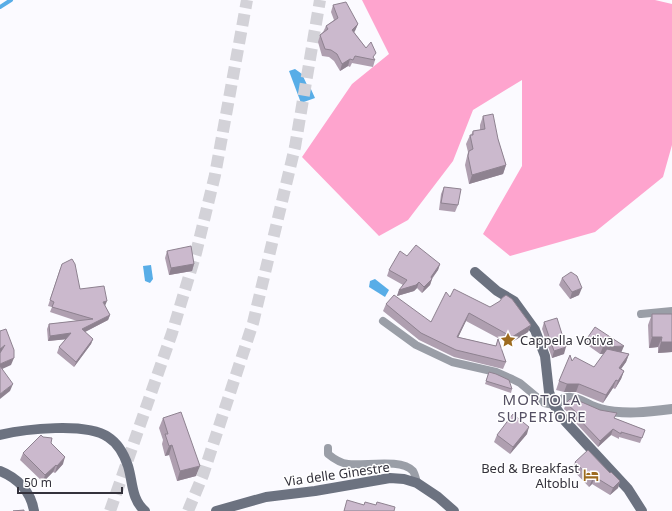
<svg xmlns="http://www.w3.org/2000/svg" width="672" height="511" font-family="'Noto Sans',sans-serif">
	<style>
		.forest { fill: #fea4ce }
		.water { fill: #58ade7 }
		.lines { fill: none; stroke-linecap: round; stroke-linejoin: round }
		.stream { stroke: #58ade7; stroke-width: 4 }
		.highway-tunnel { stroke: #d3d2d8; stroke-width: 12; stroke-dasharray: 12 6; stroke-linecap: butt }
		.lane { stroke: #9a9ea7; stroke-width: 8 }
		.street { stroke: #9a9ea7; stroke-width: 10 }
		.secondary { stroke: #6c7280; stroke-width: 10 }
		.wall { fill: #af9fb0 }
		.shaded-wall { fill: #8e8290 }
		.building { fill: #cbb9cd; stroke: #8e8290 }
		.labels { text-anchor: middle; stroke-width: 3; stroke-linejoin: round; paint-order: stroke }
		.poi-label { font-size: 13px; fill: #34323c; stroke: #fff; text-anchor: start }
		.street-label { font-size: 13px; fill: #34323c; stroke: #fff }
		.quarter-label { font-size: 15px; letter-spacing: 1px; fill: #555064; stroke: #fff }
	</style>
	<rect width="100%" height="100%" fill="#fbfaff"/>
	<path class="forest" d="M362 0H655L672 4V145L663 177 595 232 510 256 483 234 522 166V80L473 110 453 161 408 220 379 236 302 157 352 84 389 54Z"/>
	<g class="water">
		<path d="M295 69 302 74 308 87H310L315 98 301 103 289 71Z"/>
		<path d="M151 265 153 279 150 283 145 281 143 266Z"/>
		<path d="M375 279 389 290 385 297 369 287 370 281Z"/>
	</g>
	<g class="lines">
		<path class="stream" d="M0 7 11 0"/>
		<g class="highway-tunnel">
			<path d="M110 511 172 333 196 253 215 175 247 0"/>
			<path d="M188 511 203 475 253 323 295 147 320 0"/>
		</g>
		<g class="lane">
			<path d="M641 314 672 311"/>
			<path d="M383 321 416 345 452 362 496 372 512 379 520 383 544 403 554 405"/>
			<path d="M328 448V454C334 459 340 463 348 464 365 466 401 458 413 471 415 474 416 479 417 483"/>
		</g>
		<path class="street" d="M554 405C559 402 564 397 571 398 579 398 591 407 600 409 623 415 649 412 672 409"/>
		<g class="secondary">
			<path d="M475 272 497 291 514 301 535 330 545 356 549 392 554 405 565 421 628 489 642 511"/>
			<path d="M0 435C25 429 86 422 108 437 119 444 124 454 128 466 133 482 131 499 145 511"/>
			<path d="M0 471C18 478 31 492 34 511"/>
			<path d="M216 511 266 497 315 491 390 478 404 479 417 483 438 497 454 511"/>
		</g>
	</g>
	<g class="wall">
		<path d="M333 5 358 24 354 32 375 60 373 67 352 63 350 67 348 66 340 71 334 61 329 57 322 56 318 42 320 35 323 32 326 26 334 20 331 12Z"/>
		<path d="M483 116 498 139 506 165 503 174 469 184 465 165 468 152 466 144 470 135H471L473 131 480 130V125Z"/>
		<path d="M444 187 458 205 455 212 439 210 441 194Z"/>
		<path d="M167 251 194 264 192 271 169 275 165 258Z"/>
		<path d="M407 256 440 264 438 270 432 279 430 285 422 293 417 288 414 291 397 296 399 290 403 285 387 276 389 270Z"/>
		<path d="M60 269 80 289 105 306 110 315 108 320 85 332 93 339 91 344 74 367 57 353 59 347 66 339 48 341 47 329 49 324 77 321 50 312 52 307 48 306Z"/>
		<path d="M562 278 579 295 570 299 559 285Z"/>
		<path d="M450 297 490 307 531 325 528 332 509 344 466 321 458 337 496 346 498 339 506 362 503 369 454 357 419 340 383 311 386 304 431 322Z"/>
		<path d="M652 314H672V352L658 353V347L649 348 648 325Z"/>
		<path d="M544 322 564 354 552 358 542 329Z"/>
		<path d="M588 337 621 352 629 354 626 362 621 369 624 371 621 379 615 389 613 388 603 403 576 392H564L556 390 559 381 572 361 594 367 604 354H600L586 344Z"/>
		<path d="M489 372 512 389 511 393 485 384Z"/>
		<path d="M566 403 614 418 645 430 640 443 619 437V439L611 435 598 447 575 422 576 419 564 409Z"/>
		<path d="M163 418 196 476 177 481 169 455 165 456 162 444 163 440 159 428Z"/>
		<path d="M527 434 510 454 494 442 497 435Z"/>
		<path d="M43 437 51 443 63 464 55 473 53 472 43 482 20 460 23 453Z"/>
		<path d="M575 462 610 473 620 481 618 488 610 495 592 484 589 487 572 469Z"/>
	</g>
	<g class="shaded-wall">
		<path d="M358 24 355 31 350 37 352 30Z"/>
		<path d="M350 59 348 66 340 71 342 64Z"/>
		<path d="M506 165 503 174 469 184 472 175Z"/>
		<path d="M194 264 192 271 169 275 171 268Z"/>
		<path d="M440 264 438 270 429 282 432 279 430 285 422 293 424 287Z"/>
		<path d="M419 282 417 288 414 291 397 296 399 290Z"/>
		<path d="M582 288 579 295 570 299 572 292Z"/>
		<path d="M107 301 105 306 103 302Z"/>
		<path d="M469 313 466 321 455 344 457 337Z"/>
		<path d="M110 315 108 320 79 335 82 329Z"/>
		<path d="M531 325 528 332 509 344 512 337Z"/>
		<path d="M71 333 69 339 48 341 50 336Z"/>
		<path d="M652 337H662L658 347 649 348Z"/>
		<path d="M93 339 91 344 74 367 76 362Z"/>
		<path d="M661 342H672V352L658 353Z"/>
		<path d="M5 345 0 354V349Z"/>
		<path d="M624 346 621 353 600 354 603 347Z"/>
		<path d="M566 347 564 354 552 358 554 351Z"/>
		<path d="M629 354 626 362 616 376 619 368Z"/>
		<path d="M14 358 11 365 0 370V364Z"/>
		<path d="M624 371 621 379 615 389 618 381Z"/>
		<path d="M616 380 613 388 603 403 606 395Z"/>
		<path d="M13 384 10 391 0 399V394Z"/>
		<path d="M567 384H579L576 392H564Z"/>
		<path d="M529 427 527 434 510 454 513 447Z"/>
		<path d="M613 429 611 435 598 447 600 441Z"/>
		<path d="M172 445 169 455 165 456 169 446Z"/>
		<path d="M65 457 63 464 55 473 57 466Z"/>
		<path d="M56 465 53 472 43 482 45 475Z"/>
		<path d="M200 466 196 476 177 481 180 471Z"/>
		<path d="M595 477 592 484 589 487 592 480Z"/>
		<path d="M620 481 618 488 610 495 613 488Z"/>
	</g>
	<g class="building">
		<path d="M346 2 358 24 352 30 366 48 371 42 376 53 373 57 375 60 355 56 353 60 350 59 342 64 337 54 331 50 325 49 320 35 328 29 326 26 338 18 333 5Z"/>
		<path d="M493 114 498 139 506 165 472 175 468 156 469 151 473 149 470 135H473V131L485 129 483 116Z"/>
		<path d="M444 187 461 189 458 205 441 203Z"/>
		<path d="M416 245 440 264 431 277 432 279 424 287 419 282 416 285 399 290 407 280 389 270 400 251 407 256Z"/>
		<path d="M191 246 194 264 171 268 167 251Z"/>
		<path d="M72 259 75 264 80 289 104 286 107 301 103 302 110 315 82 329 93 339 76 362 59 347 71 333 50 336 49 324 93 319 52 307 54 302 50 300 62 264Z"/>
		<path d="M571 272 577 276 582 288 572 292 562 278Z"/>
		<path d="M454 289 490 307 500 301 502 298 506 295 512 299 531 325 512 337 469 313 457 337 496 346 498 339 506 362 456 350 421 333 386 304 394 295 431 322 446 292 450 297Z"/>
		<path d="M652 314H672V342H661L662 337H652Z"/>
		<path d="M557 318 566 347 554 351 544 322Z"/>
		<path d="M595 327 624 346 603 347 588 337Z"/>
		<path d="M6 329 14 350V358L0 364V353L5 345 0 349V331Z"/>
		<path d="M607 349 629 354 619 368 624 371 618 381 616 380 606 395 579 384H567L559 381 570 355 572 361 575 357 594 367Z"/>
		<path d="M0 366 13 384 0 394Z"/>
		<path d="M489 372 496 374 509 380 512 389 486 381Z"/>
		<path d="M570 399 577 400 600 410 617 413 614 418 645 430 642 438 621 432V434L613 429 600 441 577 417 579 415 566 403Z"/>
		<path d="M181 412 200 466 180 471 172 445 169 446 165 434H168L163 418Z"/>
		<path d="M513 414 529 427 513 447 497 435Z"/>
		<path d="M41 435 43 437 52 438 51 443 65 457 57 466 56 465 45 475 23 453Z"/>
		<path d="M588 450 610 473 611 472 620 481 613 488 595 477 592 480 575 462Z"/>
		<path d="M347 500 364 505 365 502 376 505 377 502 395 507 394 511H344Z"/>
		<path d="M24 510V511H13Z"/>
	</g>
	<defs>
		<g id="sight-bare" transform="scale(1.2)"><path d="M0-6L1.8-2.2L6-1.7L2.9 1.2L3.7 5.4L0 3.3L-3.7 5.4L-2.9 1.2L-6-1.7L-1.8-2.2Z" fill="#9d6b1f" stroke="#fff" stroke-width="2.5" paint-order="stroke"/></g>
		<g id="hotel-bare" transform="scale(1.2)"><path d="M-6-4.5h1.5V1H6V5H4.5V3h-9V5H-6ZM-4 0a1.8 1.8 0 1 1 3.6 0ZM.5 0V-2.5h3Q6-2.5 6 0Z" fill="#9d6b1f" stroke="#fff" stroke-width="2.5" paint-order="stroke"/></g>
	</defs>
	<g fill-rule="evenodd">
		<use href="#sight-bare" x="508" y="340"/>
		<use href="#hotel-bare" x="591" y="475"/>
	</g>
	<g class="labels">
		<g class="poi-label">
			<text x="520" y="345">Cappella Votiva</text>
			<text x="579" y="473" text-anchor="end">Bed &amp; Breakfast<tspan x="579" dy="15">Altoblu</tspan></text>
		</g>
		<g class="street-label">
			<text transform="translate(337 474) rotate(-8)" y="5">Via delle Ginestre</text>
		</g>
		<g class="quarter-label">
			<text x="542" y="405">MORTOLA<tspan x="542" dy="17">SUPERIORE</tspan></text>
		</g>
	</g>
	<path d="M18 487v6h104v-6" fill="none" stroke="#34323c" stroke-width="2"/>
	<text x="24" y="487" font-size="12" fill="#34323c" stroke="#ffffff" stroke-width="3" paint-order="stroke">50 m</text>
</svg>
